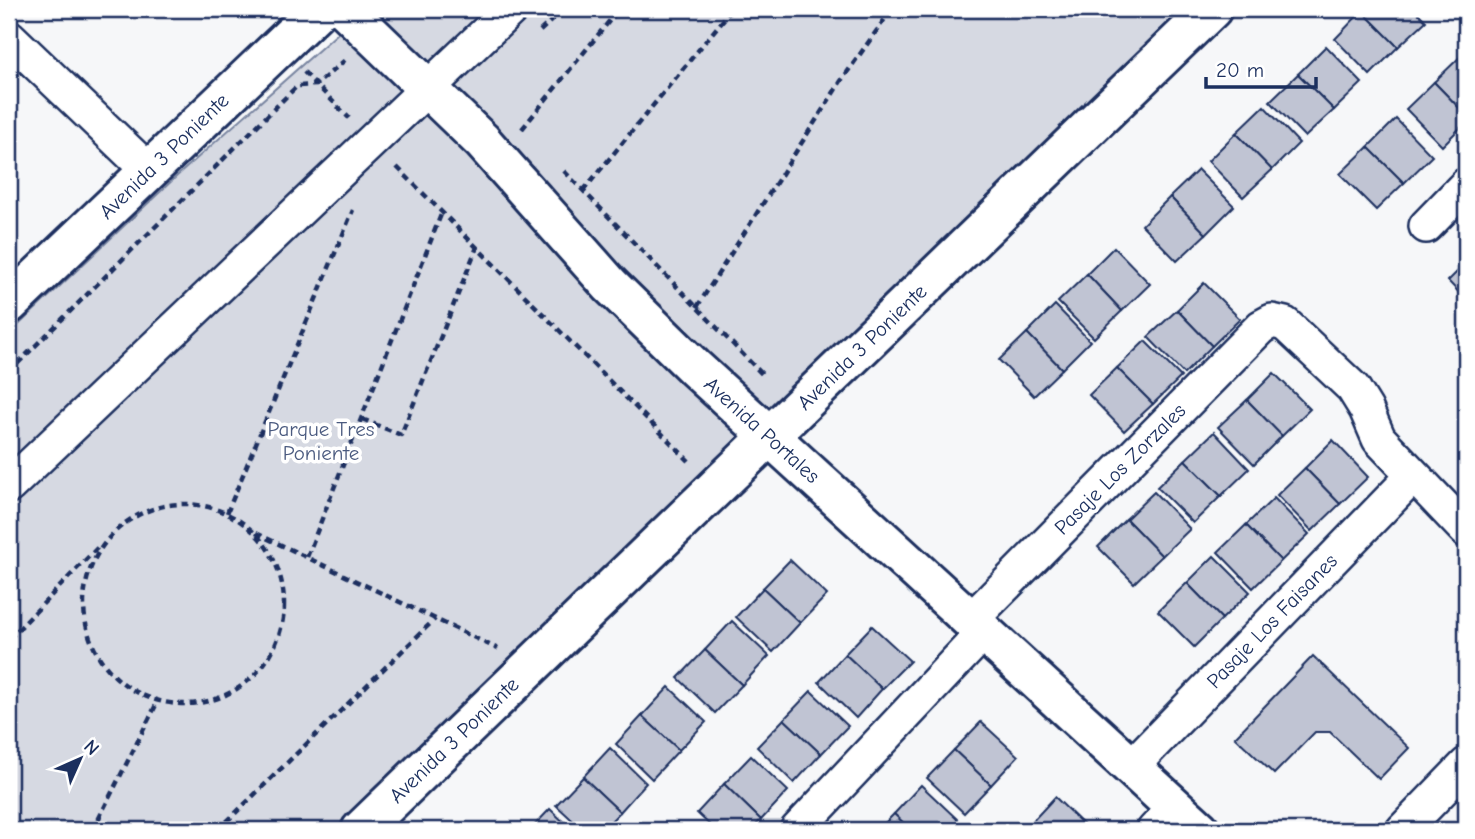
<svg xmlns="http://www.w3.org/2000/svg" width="1475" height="839" font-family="'Comic Neue',sans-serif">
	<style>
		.green { fill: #d6d9e2; stroke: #7884a0; stroke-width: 2 }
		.building { fill: #c0c4d3; stroke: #1b2f5e; stroke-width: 2 }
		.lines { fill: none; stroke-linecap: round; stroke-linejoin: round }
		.street-casing { stroke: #1b2f5e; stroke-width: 38 }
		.secondary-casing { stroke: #1b2f5e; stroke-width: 44 }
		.path { stroke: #1b2f5e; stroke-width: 4.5; stroke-dasharray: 7 5; stroke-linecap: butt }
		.street { stroke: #fff; stroke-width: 33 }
		.secondary { stroke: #fff; stroke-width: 38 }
		.labels { text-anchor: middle; stroke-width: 7; stroke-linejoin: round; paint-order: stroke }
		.street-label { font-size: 21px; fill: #1b2f5e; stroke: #fff }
		.park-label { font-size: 21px; fill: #4a5a7f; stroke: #fff }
	</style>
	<rect width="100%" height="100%" fill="#f6f7f9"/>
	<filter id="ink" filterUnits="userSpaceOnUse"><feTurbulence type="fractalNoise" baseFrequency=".0143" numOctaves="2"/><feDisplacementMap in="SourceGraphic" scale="14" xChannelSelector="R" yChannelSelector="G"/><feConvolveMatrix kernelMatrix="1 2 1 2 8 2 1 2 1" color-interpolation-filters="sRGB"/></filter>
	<g filter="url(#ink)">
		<path class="green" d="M365 9H1189L767 420 336 830H9V334L177 176Z"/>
		<g class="building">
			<path d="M1365 9H1414L1426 21 1398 47 1362 11Z"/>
			<path d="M1362 11 1398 47 1370 75 1335 39Z"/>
			<path d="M1326 46 1362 83 1334 110 1298 74Z"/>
			<path d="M1462 55 1466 59V115L1434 82Z"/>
			<path d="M1298 74 1334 110 1305 137 1270 101Z"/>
			<path d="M1434 82 1466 115V122L1442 146 1406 109Z"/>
			<path d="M1264 106 1299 143 1272 170 1236 133Z"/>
			<path d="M1396 119 1432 156 1404 183 1368 147Z"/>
			<path d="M1236 133 1272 170 1243 197 1208 161Z"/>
			<path d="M1368 147 1404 183 1376 210 1340 174Z"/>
			<path d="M1198 170 1234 206 1206 234 1170 197Z"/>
			<path d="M1170 197 1206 234 1177 261 1142 225Z"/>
			<path d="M1114 247 1150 284 1122 311 1087 274Z"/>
			<path d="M1466 263V300L1448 281Z"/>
			<path d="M1087 274 1122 311 1094 338 1058 302Z"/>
			<path d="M1204 283 1240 319 1212 346 1177 310Z"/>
			<path d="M1055 305 1090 341 1062 369 1027 333Z"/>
			<path d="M1177 310 1212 346 1184 374 1148 337Z"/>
			<path d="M1027 333 1062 369 1034 396 999 360Z"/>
			<path d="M1145 341 1181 377 1153 404 1117 368Z"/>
			<path d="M1117 368 1153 404 1124 431 1089 395Z"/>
			<path d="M1274 373 1310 409 1282 436 1247 400Z"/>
			<path d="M1247 400 1282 436 1254 464 1218 427Z"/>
			<path d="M1214 432 1249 469 1221 496 1185 460Z"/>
			<path d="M1333 440 1368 477 1340 504 1305 468Z"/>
			<path d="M1185 460 1221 496 1193 523 1157 487Z"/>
			<path d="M1305 468 1340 504 1312 531 1277 495Z"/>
			<path d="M1154 492 1190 529 1162 556 1126 519Z"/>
			<path d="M1274 498 1309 534 1281 561 1246 525Z"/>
			<path d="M1126 519 1162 556 1134 583 1098 547Z"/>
			<path d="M1246 525 1281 561 1253 588 1218 552Z"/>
			<path d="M1214 556 1250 592 1222 619 1187 583Z"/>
			<path d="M790 560 827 595 800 623 763 588Z"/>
			<path d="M1187 583 1222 619 1194 647 1158 611Z"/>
			<path d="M763 588 800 623 773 652 736 617Z"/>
			<path d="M732 621 769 656 742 685 705 650Z"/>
			<path d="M872 626 910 661 882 689 845 654Z"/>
			<path d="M705 650 742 685 715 713 678 678Z"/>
			<path d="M845 654 882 689 856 718 819 682Z"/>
			<path d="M1313 656 1409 748 1379 779 1330 732H1315L1274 774 1235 737Z"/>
			<path d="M669 687 706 722 679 750 642 716Z"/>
			<path d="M811 691 848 726 821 754 784 719Z"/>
			<path d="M642 716 679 750 652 779 616 744Z"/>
			<path d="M784 719 821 754 794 783 757 747Z"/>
			<path d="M981 722 1018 756 991 785 954 750Z"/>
			<path d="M610 748 646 783 620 812 583 777Z"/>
			<path d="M954 750 991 785 964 813 927 778Z"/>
			<path d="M751 756 788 791 761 820 724 784Z"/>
			<path d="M583 777 620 812 602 830H583L556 805Z"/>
			<path d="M724 784 761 820 751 830H715L697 813Z"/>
			<path d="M921 785 958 820 948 830H911L894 814Z"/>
			<path d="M1055 797 1089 830H1032L1028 826Z"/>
			<path d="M550 809 572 830H530Z"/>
			<path d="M894 814 911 830H878Z"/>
		</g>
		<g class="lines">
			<g class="street-casing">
				<g id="street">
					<path d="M9 37 149 171"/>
					<path d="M1426 226 1466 185"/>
					<path d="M9 486 511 9"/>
					<path d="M971 620 1261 327 1272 321 1285 324 1353 388 1366 409 1379 439 1466 530"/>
					<path d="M1131 767 1413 476"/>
					<path d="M797 830 984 632"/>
					<path d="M1154 830 1175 808"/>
					<path d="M1403 830 1466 765"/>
				</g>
			</g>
			<g class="secondary-casing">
				<g id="secondary">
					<path d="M345 9 482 141 610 285 695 368 1200 830"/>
					<path d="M9 304 319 9"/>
					<path d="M361 830 1212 9"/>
				</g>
			</g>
			<g class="path">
				<path d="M540 31 564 9"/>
				<path d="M304 72 349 118"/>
				<path d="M522 129 619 9"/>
				<path d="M397 167 689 461"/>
				<path d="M564 171 763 375"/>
				<path d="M583 191 732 9"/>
				<path d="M697 307 841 81 892 9"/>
				<path d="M9 372 297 86 316 85 345 60"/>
				<path d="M362 419 401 435 477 247"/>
				<circle cx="184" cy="604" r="100"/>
				<path d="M227 513 353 210"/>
				<path d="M256 533 498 649"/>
				<path d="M307 557 442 212"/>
				<path d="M9 639 99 546"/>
				<path d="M93 830 158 701"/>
				<path d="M218 830 435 619"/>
			</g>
			<use href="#street" class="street"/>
			<use href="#secondary" class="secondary"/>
		</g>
	</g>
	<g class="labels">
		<g class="street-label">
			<text transform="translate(164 156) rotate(-44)" y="7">Avenida 3 Poniente</text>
			<text transform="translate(862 347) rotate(-44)" y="7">Avenida 3 Poniente</text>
			<text transform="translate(762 430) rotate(42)" y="7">Avenida Portales</text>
			<text transform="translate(1120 469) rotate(-45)" y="7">Pasaje Los Zorzales</text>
			<text transform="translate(1272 621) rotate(-46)" y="7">Pasaje Los Faisanes</text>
			<text transform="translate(454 740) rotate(-44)" y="7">Avenida 3 Poniente</text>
		</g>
		<g class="park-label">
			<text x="321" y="436">Parque Tres<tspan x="321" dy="24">Poniente</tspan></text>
		</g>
	</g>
	<rect width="1475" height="839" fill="none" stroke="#fff" stroke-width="35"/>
	<rect x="18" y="18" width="1440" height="804" fill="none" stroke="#1b2f5e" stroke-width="2.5" filter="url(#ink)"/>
	<g transform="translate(80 759) rotate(45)" stroke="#ffffff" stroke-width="5" paint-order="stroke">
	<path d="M0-5L12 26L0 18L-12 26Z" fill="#1b2f5e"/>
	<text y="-10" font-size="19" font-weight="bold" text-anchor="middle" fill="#1b2f5e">N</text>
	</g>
	<path d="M1206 77v10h110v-10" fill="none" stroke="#1b2f5e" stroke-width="3.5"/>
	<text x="1216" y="77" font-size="21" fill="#1b2f5e" stroke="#ffffff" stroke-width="5" paint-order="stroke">20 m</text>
</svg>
